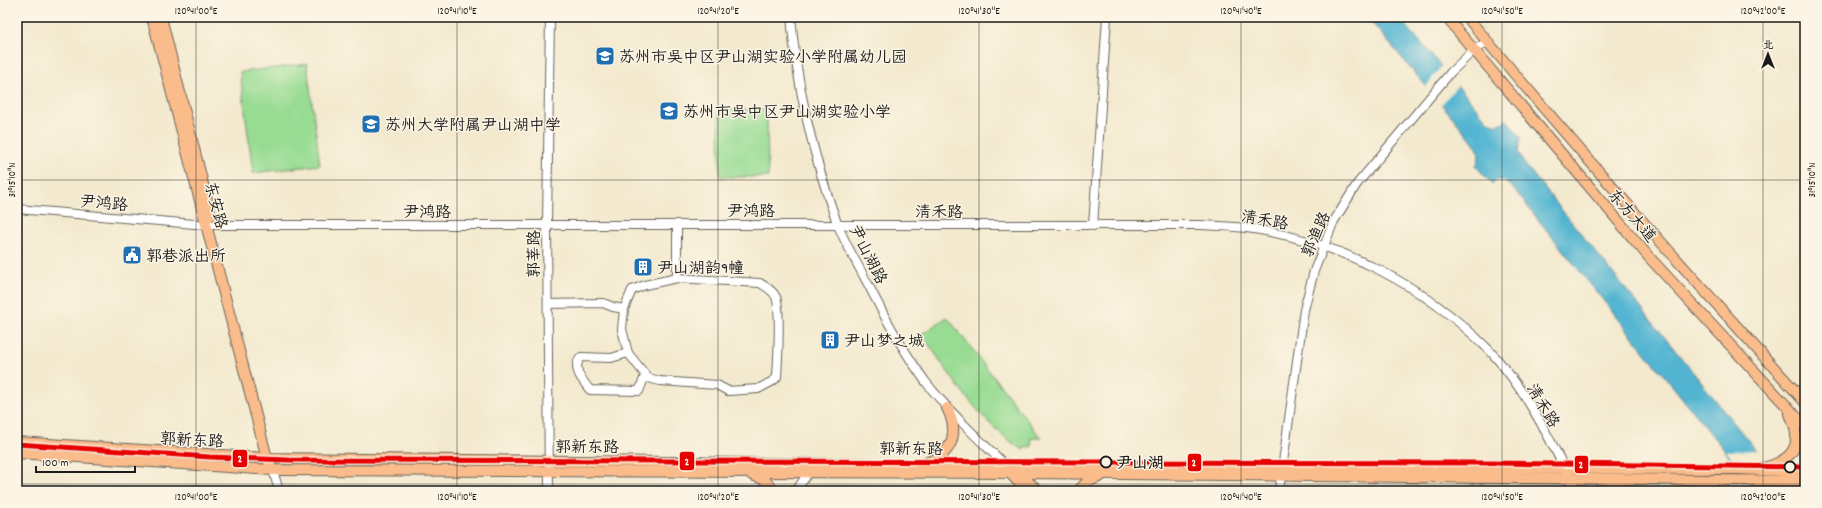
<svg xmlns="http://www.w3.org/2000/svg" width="1822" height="508" font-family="Dekko,'LXGW WenKai TC',sans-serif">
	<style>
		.green { fill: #98dc93; stroke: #5a7c58 }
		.water { fill: #53b5d1; stroke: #386876 }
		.pier { fill: #f3e9ce }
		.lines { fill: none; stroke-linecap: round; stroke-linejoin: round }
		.minor-casing { stroke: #67645a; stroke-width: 10 }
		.major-casing { stroke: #67645a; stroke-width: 12 }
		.minor { stroke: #fff; stroke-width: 8 }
		.major { stroke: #fabc8b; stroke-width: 10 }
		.metro-1-casing { stroke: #fcf5e5; stroke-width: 8 }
		.metro-1 { stroke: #e60000; stroke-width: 5 }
		.ticks { fill: none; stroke: #1c1c1c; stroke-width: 1; stroke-opacity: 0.45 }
		.stop-dot { fill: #fcf5e5; stroke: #1c1c1c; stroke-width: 2 }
		.labels { text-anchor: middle; stroke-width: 3; stroke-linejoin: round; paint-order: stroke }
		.poi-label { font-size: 16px; fill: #1c1c1c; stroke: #fcf5e5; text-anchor: start }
		.street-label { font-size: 16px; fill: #1c1c1c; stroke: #fcf5e5 }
		.stop-label { font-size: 16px; font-weight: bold; fill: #1c1c1c; stroke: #fcf5e5; text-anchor: start }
		.line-badge { stroke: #fcf5e5; stroke-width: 1.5 }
		.badge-label { font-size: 11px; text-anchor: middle; font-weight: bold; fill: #fff }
		.neatline { fill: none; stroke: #1c1c1c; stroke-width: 1.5 }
		.ticks-label { font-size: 10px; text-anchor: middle; fill: #1c1c1c }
	</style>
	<rect width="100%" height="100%" fill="#fcf5e5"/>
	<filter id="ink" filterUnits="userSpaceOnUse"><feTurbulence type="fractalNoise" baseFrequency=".025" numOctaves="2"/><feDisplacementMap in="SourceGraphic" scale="8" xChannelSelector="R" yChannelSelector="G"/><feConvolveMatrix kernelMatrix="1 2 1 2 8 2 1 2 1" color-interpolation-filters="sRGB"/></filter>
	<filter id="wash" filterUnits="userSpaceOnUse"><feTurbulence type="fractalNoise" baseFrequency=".012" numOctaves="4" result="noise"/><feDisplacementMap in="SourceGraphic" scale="16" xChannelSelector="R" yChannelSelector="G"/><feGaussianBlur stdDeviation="0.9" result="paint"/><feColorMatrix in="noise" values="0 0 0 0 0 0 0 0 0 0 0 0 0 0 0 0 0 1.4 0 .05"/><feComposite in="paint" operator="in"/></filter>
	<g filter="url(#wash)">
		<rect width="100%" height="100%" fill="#f3e9ce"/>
		<g class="green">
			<path d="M307 64 320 165 253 173 240 72Z"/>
			<path d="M719 110H767L768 177H720Z"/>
			<path d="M947 317 1041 438H1031L1032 446 1022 449C982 426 947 371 922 334Z"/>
		</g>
		<path class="water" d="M1367 17H1399L1485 118C1492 125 1499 127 1506 119L1521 137 1518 151 1523 162 1789 491H1757L1511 186 1504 180H1497L1492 184 1476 166C1482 156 1478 148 1471 139Z"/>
		<g class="pier">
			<path d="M1442 65 1458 85 1440 106 1425 88Z"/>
			<path d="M1759 450 1791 490V491H1760L1726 451Z"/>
		</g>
	</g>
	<g filter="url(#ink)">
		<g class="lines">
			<g class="minor-casing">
				<g id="minor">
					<path d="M791 17C797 88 813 156 837 223 846 246 860 268 871 290 887 322 904 352 925 381 948 411 977 437 1004 464"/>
					<path d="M17 209 206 225H1202C1219 226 1237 226 1254 229 1342 243 1425 286 1488 349 1523 385 1554 445 1575 491"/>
					<path d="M677 224V278"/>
					<path d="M1093 226 1107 17"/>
					<path d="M548 304 603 303 613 307 624 309 632 290 645 285 677 278 760 283C766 287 773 290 776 297 781 311 778 360 777 377L773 381 758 389 728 391 717 385 660 381 648 378 628 353 622 329 624 309"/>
					<path d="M628 353 611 358 581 357C571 368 582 380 590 390L639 391 645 376"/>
					<path d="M273 470 279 491"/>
					<path d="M549 491 547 224 550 17"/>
					<path d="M796 491 808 473V468"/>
					<path d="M1279 491 1304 310 1314 271 1334 221 1357 184 1451 72 1474 50 1487 42"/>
				</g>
			</g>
			<g class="major-casing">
				<g id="major">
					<path d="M152 17 267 458 270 464"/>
					<path d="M161 17 211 216"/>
					<path d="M1446 17 1648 256 1805 426"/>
					<path d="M1467 17C1576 149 1690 275 1805 402"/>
					<path d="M17 442 267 458 1290 468 1738 469 1805 472"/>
					<path d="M17 453 273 470 1020 473 1805 481"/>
					<path d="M928 462C954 453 959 431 947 408"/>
					<path d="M1763 468C1794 460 1804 445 1790 414"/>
					<path d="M1008 471 1027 491"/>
					<path d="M1018 472 1038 491"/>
					<path d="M752 475 764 479 774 491"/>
					<path d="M1078 491 1087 482 1101 476"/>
				</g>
			</g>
			<use href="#minor" class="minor"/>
			<use href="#major" class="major"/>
			<g class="metro-1-casing">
				<path id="metro-1" d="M17 444 210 457 289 460 1489 463 1805 467"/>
			</g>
			<use href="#metro-1" class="metro-1"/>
		</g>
	</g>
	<path class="ticks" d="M196 17V491M457 17V491M718 17V491M979 17V491M1241 17V491M1502 17V491M1763 17V491M17 180H1805M17 484H1805"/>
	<defs>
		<g id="school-square" transform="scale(1)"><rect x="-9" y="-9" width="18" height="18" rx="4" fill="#1f6fb2" stroke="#fcf5e5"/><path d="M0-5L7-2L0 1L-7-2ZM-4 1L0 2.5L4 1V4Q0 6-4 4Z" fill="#fff"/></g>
		<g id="civic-square" transform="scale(1)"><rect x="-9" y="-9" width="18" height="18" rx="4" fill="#1f6fb2" stroke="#fcf5e5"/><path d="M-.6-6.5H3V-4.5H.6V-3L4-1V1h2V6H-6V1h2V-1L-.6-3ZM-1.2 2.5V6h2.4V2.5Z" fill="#fff"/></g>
		<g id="building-square" transform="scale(1)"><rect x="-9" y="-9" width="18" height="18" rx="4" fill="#1f6fb2" stroke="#fcf5e5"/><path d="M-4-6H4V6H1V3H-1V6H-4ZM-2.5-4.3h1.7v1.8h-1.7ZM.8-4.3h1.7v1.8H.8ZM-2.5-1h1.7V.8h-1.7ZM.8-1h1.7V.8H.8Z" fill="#fff"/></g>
	</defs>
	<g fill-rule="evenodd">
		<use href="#school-square" x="605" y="56"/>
		<use href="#school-square" x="669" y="111"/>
		<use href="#school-square" x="371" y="124"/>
		<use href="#civic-square" x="132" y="255"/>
		<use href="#building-square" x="643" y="267"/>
		<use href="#building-square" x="830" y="340"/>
	</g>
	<g class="stop-dot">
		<circle cx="1106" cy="462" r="5.5"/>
		<circle cx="1790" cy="467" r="5.5"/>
	</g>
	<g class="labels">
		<g class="poi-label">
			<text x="619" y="62">苏州市吴中区尹山湖实验小学附属幼儿园</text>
			<text x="683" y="117">苏州市吴中区尹山湖实验小学</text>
			<text x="385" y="130">苏州大学附属尹山湖中学</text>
			<text x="146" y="261">郭巷派出所</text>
			<text x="657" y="273">尹山湖韵9幢</text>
			<text x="844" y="346">尹山梦之城</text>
		</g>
		<g class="street-label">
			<text transform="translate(104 202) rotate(5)" y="6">尹鸿路</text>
			<text transform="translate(217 205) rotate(75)" y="6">东安路</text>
			<text x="751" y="216">尹鸿路</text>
			<text x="427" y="217">尹鸿路</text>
			<text x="939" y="217">清禾路</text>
			<text transform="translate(1633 215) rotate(49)" y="6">东方大道</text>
			<text transform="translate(1265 219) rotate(10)" y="6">清禾路</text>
			<text transform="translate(1315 234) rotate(-66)" y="6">郭渔路</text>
			<text transform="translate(533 254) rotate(-90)" y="6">郭莘路</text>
			<text transform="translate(869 254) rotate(63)" y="6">尹山湖路</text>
			<text transform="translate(1544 405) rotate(59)" y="6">清禾路</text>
			<text transform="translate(192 439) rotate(3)" y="6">郭新东路</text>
			<text x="587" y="452">郭新东路</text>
			<text x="911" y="454">郭新东路</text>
		</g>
		<g class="stop-label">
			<text x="1116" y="468">尹山湖</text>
		</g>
	</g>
	<g class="line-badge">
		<rect x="232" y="449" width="16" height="19" rx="4" fill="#e60000"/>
		<rect x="679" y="451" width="16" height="20" rx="4" fill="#e60000"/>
		<rect x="1187" y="453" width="15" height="19" rx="4" fill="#e60000"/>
		<rect x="1574" y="455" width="15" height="19" rx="4" fill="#e60000"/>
	</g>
	<g class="badge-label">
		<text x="240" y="462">2</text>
		<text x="687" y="465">2</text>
		<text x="1194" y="466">2</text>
		<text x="1581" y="468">2</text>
	</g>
	<rect width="1822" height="508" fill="none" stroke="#fcf5e5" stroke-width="44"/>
	<g transform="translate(1768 54)" stroke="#fcf5e5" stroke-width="3" paint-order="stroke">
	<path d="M0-3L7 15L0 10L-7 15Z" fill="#1c1c1c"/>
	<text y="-6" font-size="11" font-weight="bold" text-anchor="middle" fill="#1c1c1c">北</text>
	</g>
	<path d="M36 466v6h99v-6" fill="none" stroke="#1c1c1c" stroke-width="2"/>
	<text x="42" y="466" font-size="12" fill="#1c1c1c" stroke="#fcf5e5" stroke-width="3" paint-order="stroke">100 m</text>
	<rect x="22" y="22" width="1778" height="464" class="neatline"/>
	<g class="ticks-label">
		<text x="196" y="14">120°41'00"E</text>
		<text x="457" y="14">120°41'10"E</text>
		<text x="718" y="14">120°41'20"E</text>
		<text x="979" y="14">120°41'30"E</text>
		<text x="1241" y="14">120°41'40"E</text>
		<text x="1502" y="14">120°41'50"E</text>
		<text x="1763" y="14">120°42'00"E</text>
		<text transform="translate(11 180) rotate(-90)" y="4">31°15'10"N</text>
		<text transform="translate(1811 180) rotate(-90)" y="4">31°15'10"N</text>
		<text x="196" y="500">120°41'00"E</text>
		<text x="457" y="500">120°41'10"E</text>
		<text x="718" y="500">120°41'20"E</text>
		<text x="979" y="500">120°41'30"E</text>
		<text x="1241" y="500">120°41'40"E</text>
		<text x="1502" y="500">120°41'50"E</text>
		<text x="1763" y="500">120°42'00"E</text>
	</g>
</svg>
